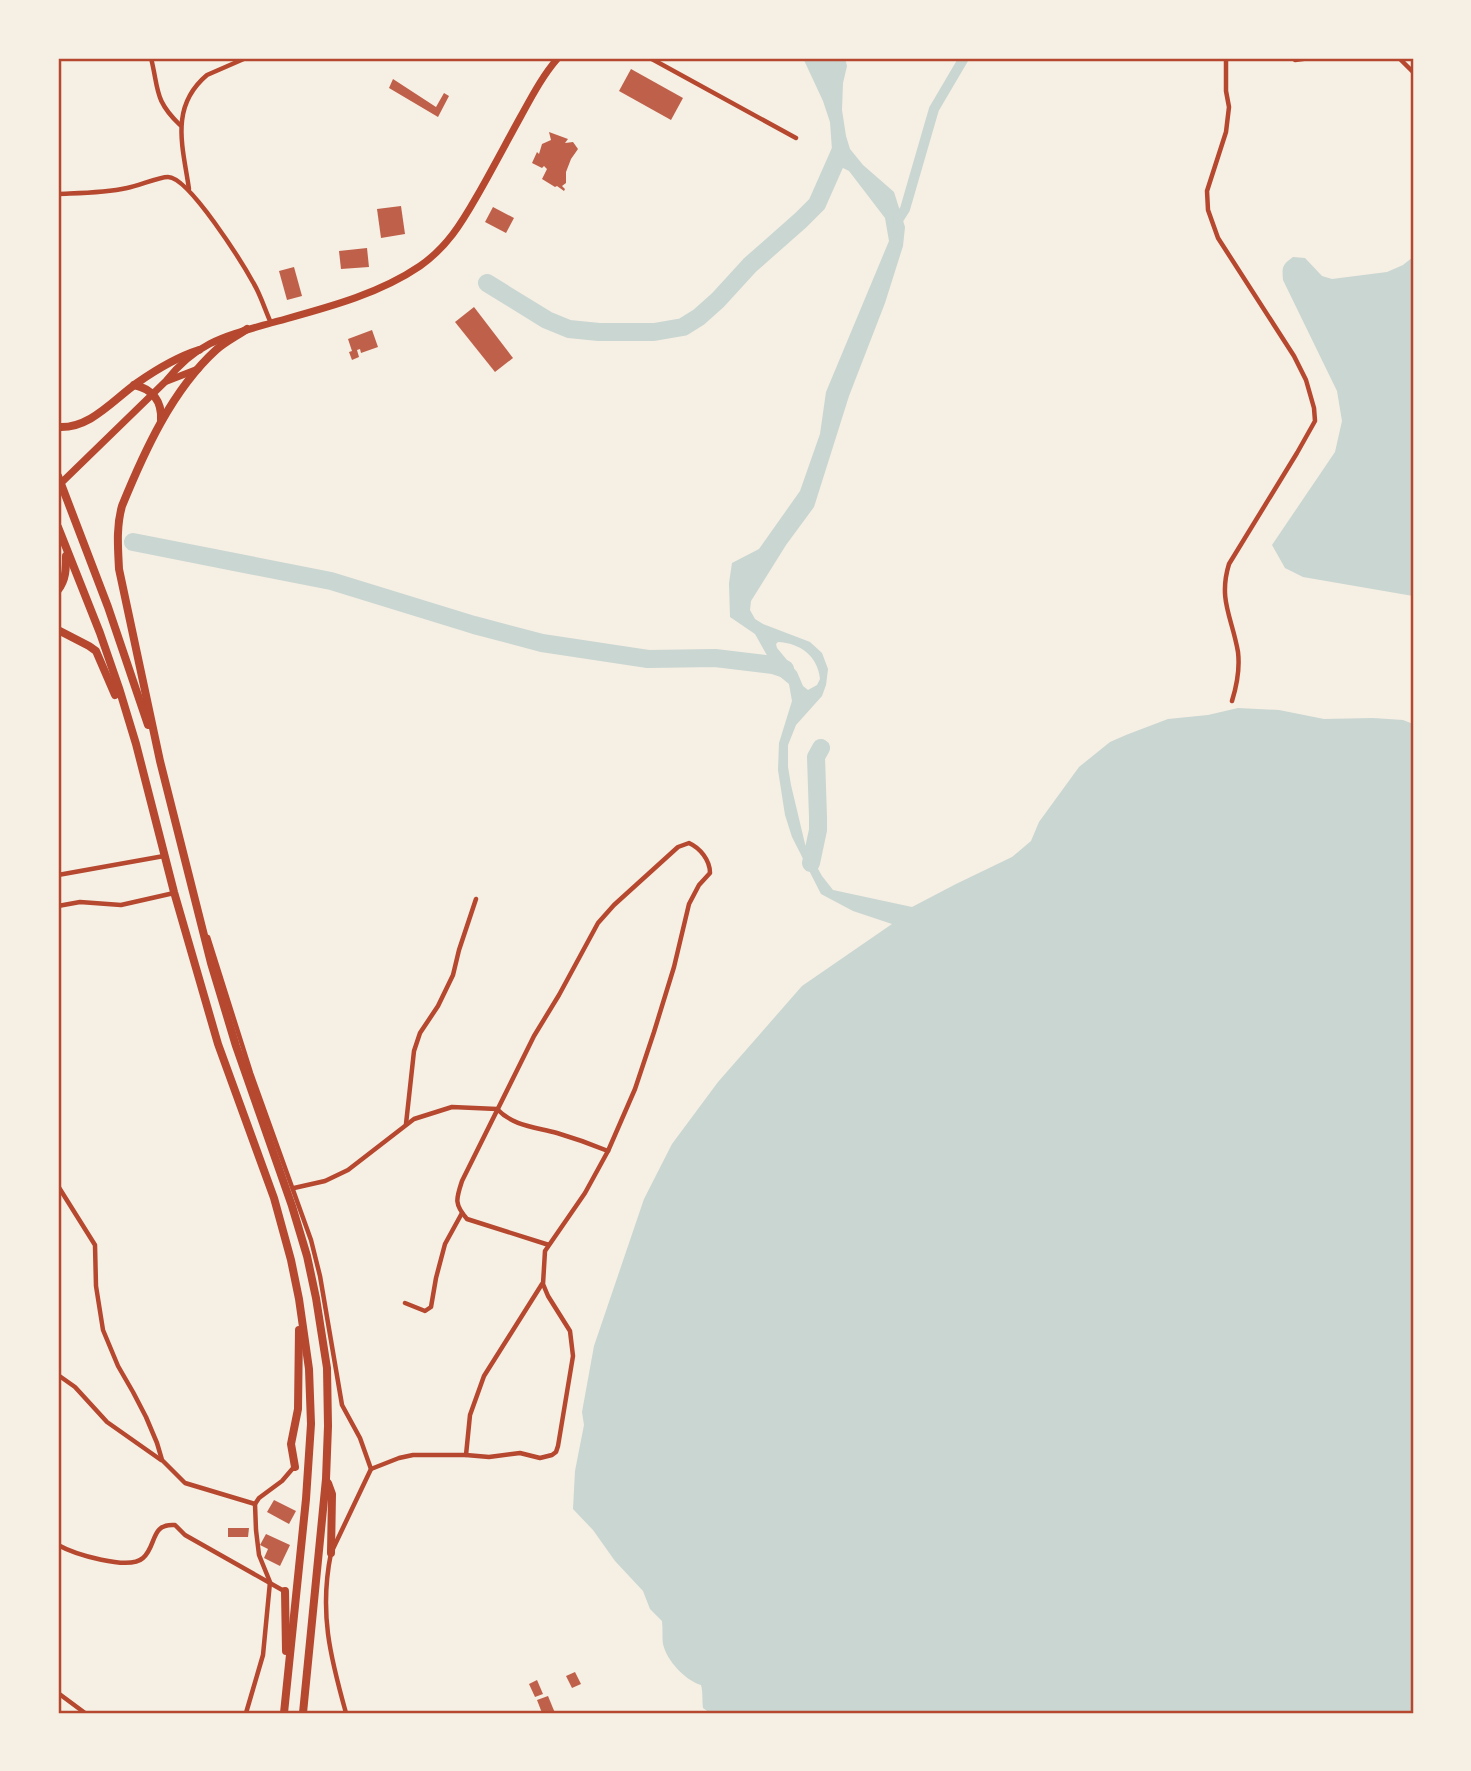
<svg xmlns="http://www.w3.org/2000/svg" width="1471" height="1771" font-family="'Work Sans',sans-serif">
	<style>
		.water { fill: #c9d6d2; fill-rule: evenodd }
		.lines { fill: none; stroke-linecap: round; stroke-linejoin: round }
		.canal { stroke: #c9d6d2; stroke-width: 10 }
		.river { stroke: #c9d6d2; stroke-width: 18 }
		.building { fill: #bf614a }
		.minor { stroke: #b5482f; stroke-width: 4.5 }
		.secondary { stroke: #b5482f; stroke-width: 7 }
		.trunk { stroke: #b5482f; stroke-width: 8 }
		.neatline { fill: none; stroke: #b5482f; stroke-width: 2.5 }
	</style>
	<rect width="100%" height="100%" fill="#f6efe4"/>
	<g class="water">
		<path d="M803 58H820L825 59 827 58H845L847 66 843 83 842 110 846 136 850 149 863 165 894 192 905 227 903 246 885 303 849 396 814 507 786 545 751 601 750 610 755 619 763 624 810 642 822 653 828 669 826 685 822 696 796 725 788 745V767L791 785 805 844 812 858 822 876 833 890 912 907 956 884 1012 857 1031 841 1039 822 1079 767 1110 742 1126 735 1168 719 1208 715 1238 708 1279 710 1324 719 1373 718 1403 720 1413 724V1713H710L703 1708C702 1700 703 1691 701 1685 685 1680 667 1661 663 1644 662 1637 663 1629 662 1621L650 1609 643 1591 615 1561 593 1530 573 1509 575 1471 584 1425 582 1412 594 1346 644 1199 672 1144 718 1082 802 986 892 924 853 911 821 894 792 837 785 815 778 770 779 743 792 701 789 684 778 675 755 634 730 617 729 583 732 563 759 549 800 491 820 434 826 392 889 241 885 218 849 171 843 168 832 150 830 122 823 101ZM778 642C800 643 818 656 820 679L817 685 808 690 803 686 797 672 777 648 776 644Z"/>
		<path d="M1293 257 1305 258 1322 276 1332 279 1387 272 1403 265 1413 257V596L1303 577 1285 568 1272 545 1335 452 1342 421 1337 391 1283 280C1282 267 1282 265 1293 257Z"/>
	</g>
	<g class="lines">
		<path class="canal" d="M898 220 905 209 934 109 964 58"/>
		<g class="river">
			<path d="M487 283 547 320 569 329 599 332H654L683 327 699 317 718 300 750 265 801 220 817 204 840 152"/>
			<path d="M133 542 331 581 474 625 542 643 648 659 715 658 773 665 785 669"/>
			<path d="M811 863 818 830V817L816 757 821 748"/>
		</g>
	</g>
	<g class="building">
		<path d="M631 69 683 98 671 120 619 91Z"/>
		<path d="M393 79 436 107 444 93 449 96 438 117 389 88Z"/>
		<path d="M549 132 568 139 565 143 573 142 578 149 571 159 566 172V183L562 186 565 189 564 191 557 186 555 187 542 179 547 169 544 166 542 168 532 163 537 152 539 154 542 144 551 140Z"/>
		<path d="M401 206 405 234 381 238 377 209Z"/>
		<path d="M493 207 514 218 506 233 485 222Z"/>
		<path d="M367 248 369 267 341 269 339 251Z"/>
		<path d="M294 267 302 296 287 300 279 271Z"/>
		<path d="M474 307 513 358 495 372 455 322Z"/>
		<path d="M372 330 378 347 361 353 360 349 357 350 359 357 352 360 349 352 352 351 348 339Z"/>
		<path d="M274 1500 296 1511 289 1524 267 1512Z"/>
		<path d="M228 1528H249L248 1537H228Z"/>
		<path d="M266 1534 290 1545 280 1566 264 1558 268 1549 260 1545Z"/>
		<path d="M575 1672 581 1684 572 1688 566 1676Z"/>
		<path d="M537 1680 543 1694 535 1697 529 1684Z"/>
		<path d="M548 1696 555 1713H542L537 1700Z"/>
	</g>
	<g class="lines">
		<g class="minor">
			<path d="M151 58C159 90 154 100 180 125"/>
			<path d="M650 58 796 138"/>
			<path d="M1226 58V91L1229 107 1226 132 1207 191 1208 210 1218 238 1294 356 1306 380 1314 408 1315 421 1297 453 1229 564C1218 600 1232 617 1238 652 1240 669 1237 685 1232 701"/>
			<path d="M1293 58 1295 60 1310 58"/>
			<path d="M1399 58 1413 72"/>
			<path d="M189 189C183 147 169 107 207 75L246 58"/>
			<path d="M58 194C81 193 104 193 127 188 139 186 158 177 168 177 189 177 243 264 254 284 261 296 265 310 271 323"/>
			<path d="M58 875 164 856"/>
			<path d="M58 906 80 902 121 905 174 893"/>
			<path d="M208 937 251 1073 311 1240 320 1276 342 1405 360 1438 371 1469 331 1553C319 1612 330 1656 346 1713"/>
			<path d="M406 1124 414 1051 420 1033 438 1006 453 975 459 950 476 899"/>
			<path d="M58 1186 95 1245 96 1286 103 1330 118 1366 133 1392 146 1417 157 1443 162 1460 185 1483 255 1504"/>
			<path d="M294 1188 325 1181 348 1170 414 1119 452 1107 497 1109C513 1126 535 1127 557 1133 574 1138 591 1144 608 1151"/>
			<path d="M405 1303 425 1311 431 1307 436 1278 445 1244 462 1213"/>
			<path d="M58 1375 75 1387 107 1422 161 1460"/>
			<path d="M466 1455 470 1415 484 1376 542 1284"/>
			<path d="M371 1469 399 1458 413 1455H466L489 1457 520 1453 540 1458 552 1455 556 1452 558 1446 573 1356 570 1331 548 1296 543 1284 545 1251 585 1193 608 1151 635 1089 654 1032 674 967 689 904 699 885 710 873C710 860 700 848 689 843L678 847 614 905 598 923 559 995 534 1036 462 1181C456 1199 454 1204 467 1219L549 1245"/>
			<path d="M58 1545C74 1554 129 1571 143 1558 157 1546 150 1523 175 1525L185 1535 284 1591"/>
			<path d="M58 1693 85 1713"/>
			<path d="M246 1713 263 1655 270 1582 259 1555 256 1530 255 1504 259 1498 282 1481 294 1467"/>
		</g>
		<g class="secondary">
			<path d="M167 381 198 369"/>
			<path d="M58 486 166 381C197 342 225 336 271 323 321 309 376 296 420 266 447 247 461 224 477 196 492 170 506 143 521 116 532 96 543 75 558 58"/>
		</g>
		<g class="trunk">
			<path d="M247 329C237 336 225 342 216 350 172 390 144 452 122 506 116 527 118 548 119 569L160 761 211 963 236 1046 292 1206 307 1256 316 1298 327 1368 328 1426 326 1479 303 1713"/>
			<path d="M134 385C153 389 162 402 161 420"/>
			<path d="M58 427C90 429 113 400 137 383 157 369 177 357 199 350"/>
			<path d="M58 476 108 607 148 725"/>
			<path d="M58 527 100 633 119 688 136 744 174 892 218 1044 274 1198 291 1260 299 1299 309 1369 311 1424 306 1499 284 1713"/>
			<path d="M58 590C66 580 66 569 66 556"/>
			<path d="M58 630 89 646 96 651 115 695"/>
			<path d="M295 1467 291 1444 298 1409 299 1330"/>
			<path d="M328 1483 332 1494 331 1553"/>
			<path d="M285 1591 286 1651"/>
		</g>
	</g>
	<rect width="1471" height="1771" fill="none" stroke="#f6efe4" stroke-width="119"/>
	<rect x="60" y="60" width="1352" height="1652" class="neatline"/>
</svg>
